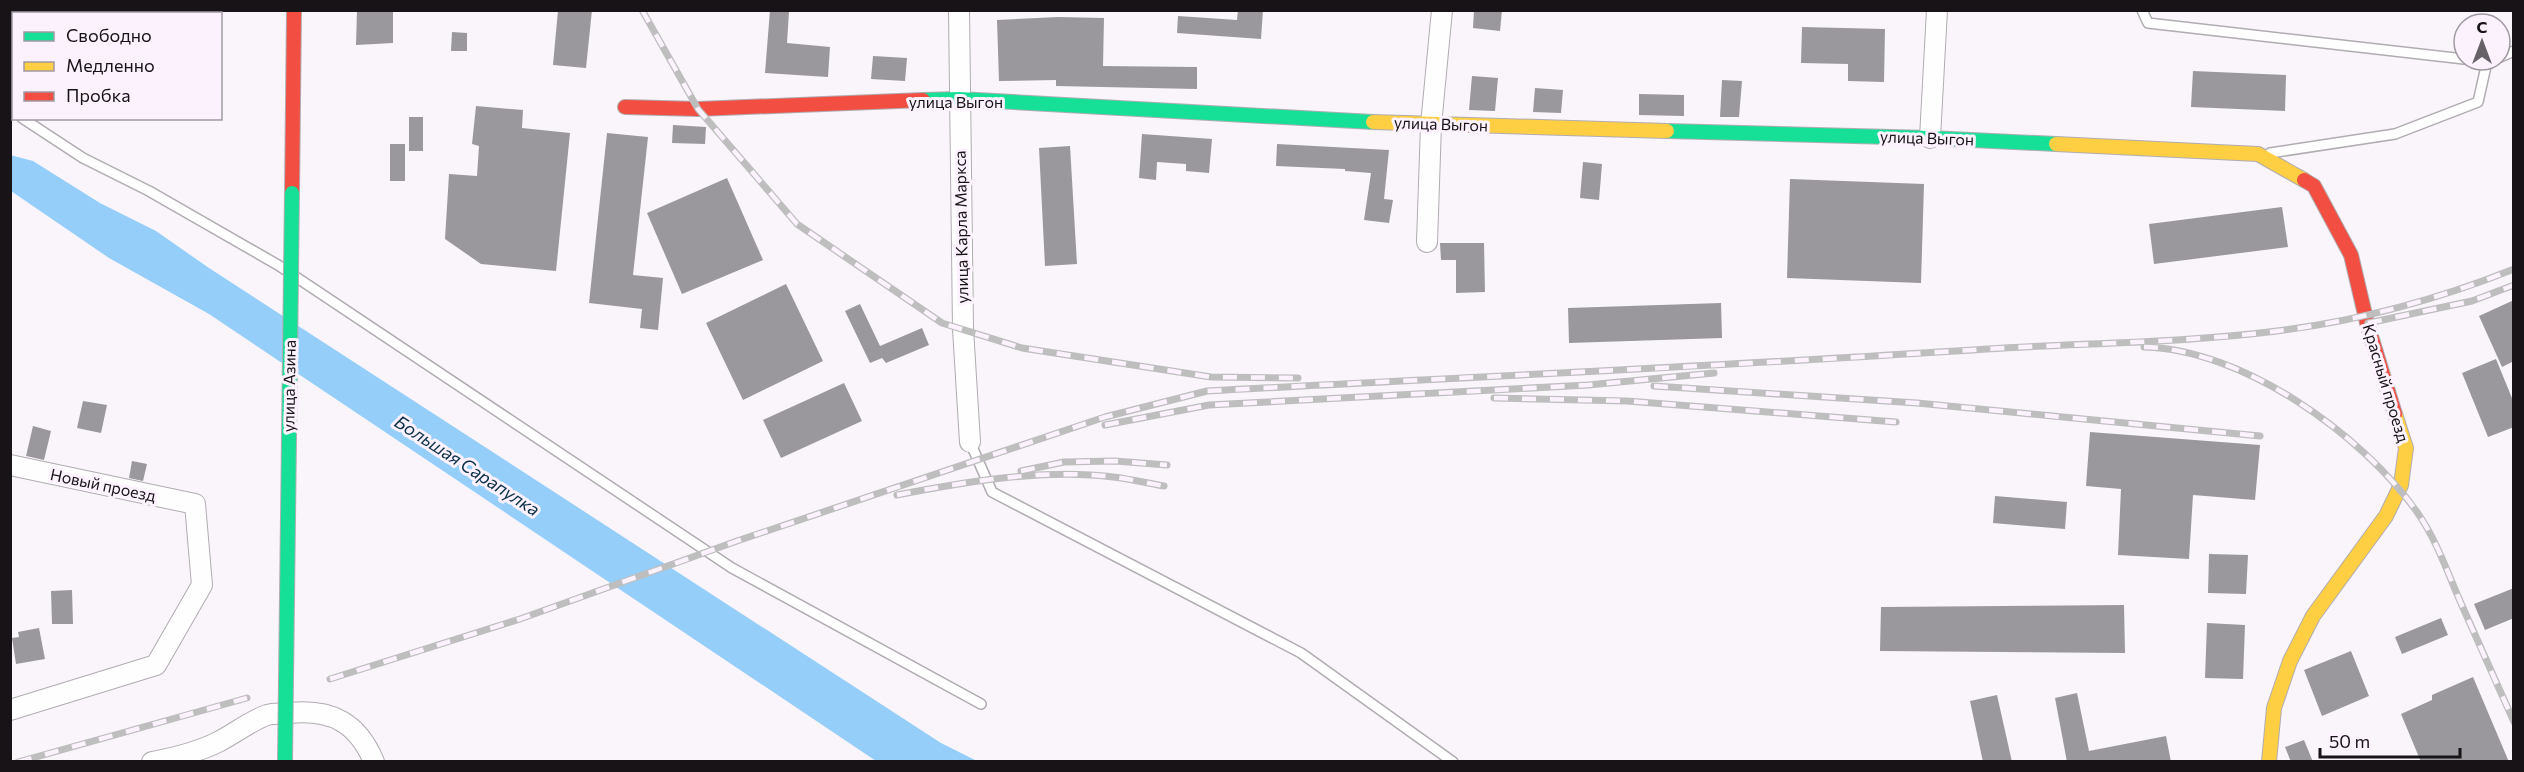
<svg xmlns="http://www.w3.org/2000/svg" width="2524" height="772" font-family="Commissioner,sans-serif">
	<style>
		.water { fill: #94cef9 }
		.building { fill: #9a989c }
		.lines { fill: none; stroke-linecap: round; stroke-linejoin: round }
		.lane-casing { stroke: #b0acb1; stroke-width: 12 }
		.street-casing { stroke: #b0acb1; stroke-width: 22 }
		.fast-casing { stroke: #b0acb1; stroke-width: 16 }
		.slow-casing { stroke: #b0acb1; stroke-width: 16 }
		.jam-casing { stroke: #b0acb1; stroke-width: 16 }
		.lane { stroke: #fefefe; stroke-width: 9 }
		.street { stroke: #fefefe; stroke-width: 20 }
		.fast { stroke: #16e098; stroke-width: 14 }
		.slow { stroke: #ffcf43; stroke-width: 14 }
		.jam { stroke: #f24e42; stroke-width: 14 }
		.rail-casing { stroke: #bebebf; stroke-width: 7 }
		.rail { stroke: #fcf2fe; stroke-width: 4.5; stroke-dasharray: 14; stroke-linecap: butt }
		.fast-bridge-casing { stroke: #b0acb1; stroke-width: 16; stroke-linecap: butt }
		.fast-bridge { stroke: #16e098; stroke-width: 14 }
		.labels { text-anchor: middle; stroke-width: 6; stroke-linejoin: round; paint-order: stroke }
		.street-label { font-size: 16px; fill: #171317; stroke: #fcf2fe }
		.water-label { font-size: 18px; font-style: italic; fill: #092f46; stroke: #fcf2fe }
	</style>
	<rect width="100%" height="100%" fill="#faf5fb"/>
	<path class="water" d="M10 155 33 161 100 203 156 231 209 268 941 743 977 761H876L209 314 109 258 11 191Z"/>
	<g class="building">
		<path d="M357 10H393V43L356 45Z"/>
		<path d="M558 10H592L586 68 553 65Z"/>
		<path d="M770 10 789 11 787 43 830 47 828 77 765 73Z"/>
		<path d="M1238 10H1263L1261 39 1177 33 1178 16 1237 20Z"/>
		<path d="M1474 10H1502L1500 31 1473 28Z"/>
		<path d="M1058 17 1104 18 1103 66 1197 67V89L1056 86V80L999 81 997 20Z"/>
		<path d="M1802 27 1885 29 1884 82 1848 81V64L1801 63Z"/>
		<path d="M452 32 467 33V51H451Z"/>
		<path d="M873 56 907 58 905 81 871 79Z"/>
		<path d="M2193 71 2286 75 2285 111 2191 107Z"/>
		<path d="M1472 76 1498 78 1495 111 1469 110Z"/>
		<path d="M1722 80 1742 81 1739 117H1720Z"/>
		<path d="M1535 88 1563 90 1561 113 1533 112Z"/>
		<path d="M1639 94 1684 95V116L1639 115Z"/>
		<path d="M476 106 523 110 522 128 570 133 556 271 481 264 445 239 449 174 477 176 479 146 472 144Z"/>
		<rect x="409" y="117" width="14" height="34"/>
		<path d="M673 125 706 127 705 144 672 143Z"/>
		<path d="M607 133 648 137 633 275 663 278 658 330 640 328 642 309 589 303Z"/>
		<path d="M1142 134 1212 139 1209 173 1186 171V164L1157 162 1156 180 1139 178Z"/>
		<rect x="390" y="144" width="15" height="37"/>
		<path d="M1277 144 1389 150 1384 199 1393 200 1389 223 1364 220 1371 173 1345 171V169L1276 166Z"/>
		<path d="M1070 146 1077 264 1045 266 1039 148Z"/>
		<path d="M1583 162 1602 164 1599 200 1580 198Z"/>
		<path d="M727 178 763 260 682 294 647 213Z"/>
		<path d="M1790 179 1924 184 1921 283 1787 278Z"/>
		<path d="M2282 207 2288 247 2154 264 2149 224Z"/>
		<path d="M1440 243H1484L1485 292 1456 293V260H1441Z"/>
		<path d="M786 284 823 361 743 400 706 323Z"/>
		<path d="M2514 300V361L2502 367 2479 316Z"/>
		<path d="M1721 303 1722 338 1569 343 1568 308Z"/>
		<path d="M860 304 880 346 922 328 929 345 886 363 882 358 870 363 845 311Z"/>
		<path d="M2496 359 2514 403V427L2488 437 2462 373Z"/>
		<path d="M844 383 862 421 781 458 763 420Z"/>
		<path d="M83 401 107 405 101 433 77 428Z"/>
		<path d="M33 426 51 431 44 460 26 456Z"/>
		<path d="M2090 432 2260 445 2255 500 2193 495 2189 559 2118 555 2121 489 2086 486Z"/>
		<path d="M132 461 147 464 143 481 129 478Z"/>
		<path d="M1995 496 2067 502 2065 529 1993 523Z"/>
		<path d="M2209 554 2248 555 2246 594 2208 593Z"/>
		<path d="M2514 588V618L2485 630 2474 604Z"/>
		<path d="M72 590 73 624H52L51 591Z"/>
		<path d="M2124 605 2125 653 1880 651 1881 607Z"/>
		<path d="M2441 618 2448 635 2402 654 2395 637Z"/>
		<path d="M2207 623 2245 625 2243 679 2205 678Z"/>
		<path d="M39 628 45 659 16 664 12 638 19 637 18 632Z"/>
		<path d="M2351 651 2369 696 2322 716 2304 670Z"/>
		<path d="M2473 677 2509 762H2421L2401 714 2432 700V695Z"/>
		<path d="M2077 693 2089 751 2166 736 2171 762H2067L2055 698Z"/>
		<path d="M1997 695 2012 762H1983L1970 701Z"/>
		<path d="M2304 740 2313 762H2291L2285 747Z"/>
	</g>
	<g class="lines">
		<g class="lane-casing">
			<g id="lane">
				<path d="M2142 10 2148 23 2464 59"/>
				<path d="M2500 57 2514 51"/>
				<path d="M2469 60 2487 62"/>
				<path d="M10 111 14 113"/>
				<path d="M22 118 83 158 149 191 278 265 732 568 981 704"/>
				<path d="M2270 153 2395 134 2478 102 2487 62 2492 60"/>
				<path d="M970 442 992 492 1301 653 1453 762"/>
			</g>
		</g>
		<g class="street-casing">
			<g id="street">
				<path d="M959 10 963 329 970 442"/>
				<path d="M1930 138 1937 10"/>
				<path d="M1427 242 1431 125 1442 10"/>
				<path d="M10 465 195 504 202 585 156 665 10 710"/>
				<path d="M152 762C174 758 198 752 218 742 234 734 250 721 267 715 274 713 283 714 290 713 332 709 358 723 374 762"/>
			</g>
		</g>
		<g class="fast-casing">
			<g id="fast">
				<path d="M923 100 959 99 1373 122"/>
				<path d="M1667 131 1930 138 2056 144"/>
			</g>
		</g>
		<g class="slow-casing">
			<g id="slow">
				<path d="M1373 122 1667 131"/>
				<path d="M2056 144 2258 154 2304 180"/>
				<path d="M2269 762 2274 708 2290 661 2313 616 2386 516 2401 485 2406 448 2395 414"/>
			</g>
		</g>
		<g class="jam-casing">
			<g id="jam">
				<path d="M625 107 698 109 923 100"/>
				<path d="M2304 180 2314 186 2351 255 2367 323 2395 414"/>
				<path d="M292 193 294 10"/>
			</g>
		</g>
		<use href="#lane" class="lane"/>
		<use href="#street" class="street"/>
		<use href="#fast" class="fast"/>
		<use href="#slow" class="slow"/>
		<use href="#jam" class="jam"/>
		<g class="rail-casing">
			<g id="rail">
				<path d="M642 10 698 109 797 224 942 323 1022 348 1211 377 1298 378"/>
				<path d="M2368 323 2472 301 2514 285"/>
				<path d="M2144 347C2242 349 2362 434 2417 512 2436 539 2447 571 2460 601 2478 642 2496 682 2514 722"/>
				<path d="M1654 386 1917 403 2260 436"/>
				<path d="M1494 398 1627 401 1896 422"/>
				<path d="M1105 425 1209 405 1588 385 1714 373"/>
				<path d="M1021 471 1064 462 1115 461 1167 465"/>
				<path d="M897 495C964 482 1045 468 1113 477 1130 479 1147 483 1164 486"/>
				<path d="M330 679 520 619 737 541 1105 417 1207 391C1467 377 1727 366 1987 349 2083 343 2181 343 2277 331 2358 321 2439 299 2514 269"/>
				<path d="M18 762 247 698"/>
			</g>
		</g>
		<use href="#rail" class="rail"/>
		<g class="fast-bridge-casing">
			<path id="fast-bridge" d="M285 762 292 193"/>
		</g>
		<use href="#fast-bridge" class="fast-bridge"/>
	</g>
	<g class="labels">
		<g class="street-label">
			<text x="956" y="108">улица Выгон</text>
			<text transform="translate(1441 124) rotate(2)" y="6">улица Выгон</text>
			<text transform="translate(1927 138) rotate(2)" y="6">улица Выгон</text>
			<text transform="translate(961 227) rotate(-91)" y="6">улица Карла Маркса</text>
			<text transform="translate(2386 383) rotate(73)" y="6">Красный проезд</text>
			<text transform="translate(289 386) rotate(-89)" y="6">улица Азина</text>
			<text transform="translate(103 485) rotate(12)" y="6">Новый проезд</text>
		</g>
		<g class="water-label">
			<text transform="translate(467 466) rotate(33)" y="6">Большая Сарапулка</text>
		</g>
	</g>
	<rect width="2524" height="772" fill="none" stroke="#171317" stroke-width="24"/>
	<rect x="12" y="12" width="210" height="108" fill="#fcf2fe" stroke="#a099a2" stroke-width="1.5"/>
	<rect x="24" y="32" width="30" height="9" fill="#16e098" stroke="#a099a2" stroke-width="1.5"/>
	<text x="66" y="42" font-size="18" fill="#171317">Свободно</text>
	<rect x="24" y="62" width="30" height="9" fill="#ffcf43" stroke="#a099a2" stroke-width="1.5"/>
	<text x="66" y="72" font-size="18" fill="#171317">Медленно</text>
	<rect x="24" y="92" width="30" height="9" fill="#f24e42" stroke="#a099a2" stroke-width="1.5"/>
	<text x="66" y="102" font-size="18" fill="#171317">Пробка</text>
	<g transform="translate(2482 42)"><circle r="28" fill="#fcf2fe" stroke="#a099a2" stroke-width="1.5"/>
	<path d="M0-4.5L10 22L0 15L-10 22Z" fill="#666267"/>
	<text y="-9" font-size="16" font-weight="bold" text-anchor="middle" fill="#171317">С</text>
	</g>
	<path d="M2320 748v9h140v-9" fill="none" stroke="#171317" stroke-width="3"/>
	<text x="2329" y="748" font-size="18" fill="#171317" stroke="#fcf2fe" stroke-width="4.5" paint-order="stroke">50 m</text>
</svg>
